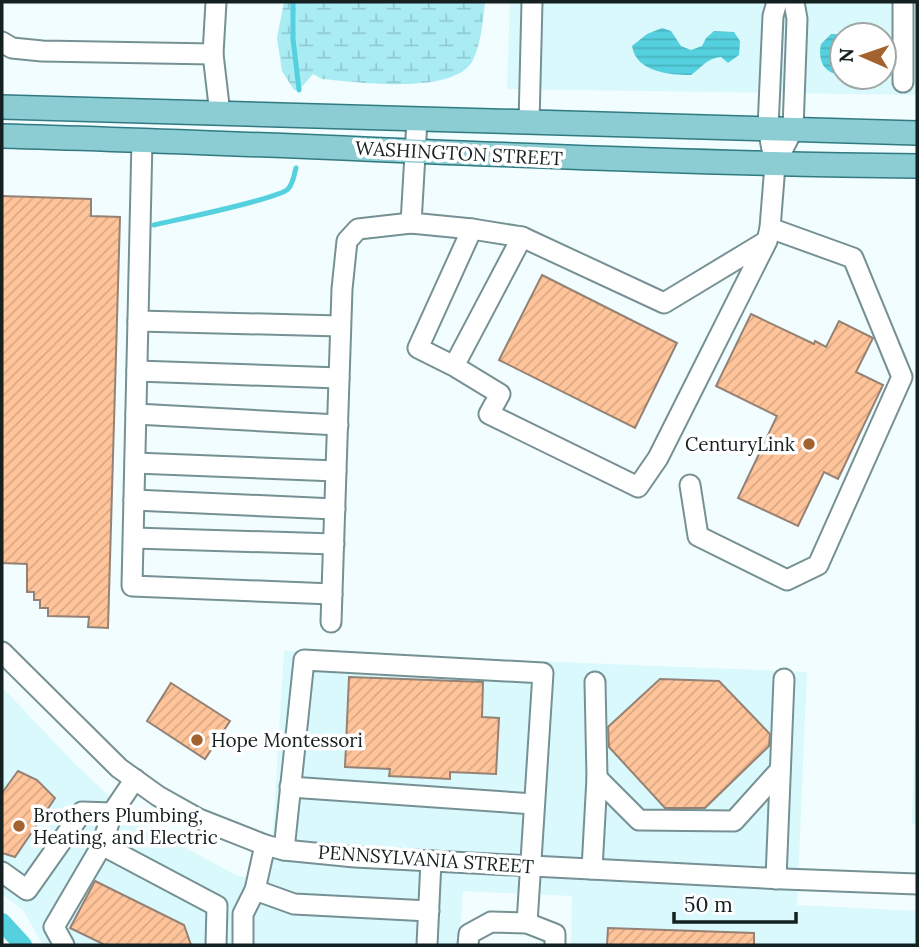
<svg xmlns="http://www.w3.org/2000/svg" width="919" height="947" font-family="Lora,serif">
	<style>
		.built { fill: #daf9fd; fill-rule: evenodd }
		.wetland { fill: url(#wetland-marsh) }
		.water { fill: url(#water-rules) }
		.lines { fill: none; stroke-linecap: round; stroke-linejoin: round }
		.stream { stroke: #55d0de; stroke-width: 5 }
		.canal { stroke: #55d0de; stroke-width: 18 }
		.building { fill: url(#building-hatch); stroke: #958274; stroke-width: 2 }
		.minor-casing { stroke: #769194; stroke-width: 23 }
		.major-casing { stroke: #317a82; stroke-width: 26 }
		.minor { stroke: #fff; stroke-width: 19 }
		.major { stroke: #8cccd3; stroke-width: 23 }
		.poi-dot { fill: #a4632e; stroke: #fff; stroke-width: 2.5 }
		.labels { text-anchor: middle; stroke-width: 7; stroke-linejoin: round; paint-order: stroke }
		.street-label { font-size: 19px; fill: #152021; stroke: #fff }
		.poi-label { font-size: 19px; fill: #152021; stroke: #fff; text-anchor: start }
	</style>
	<defs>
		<pattern id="wetland-marsh" width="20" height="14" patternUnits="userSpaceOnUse" patternTransform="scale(1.75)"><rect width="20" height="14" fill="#a9ecf4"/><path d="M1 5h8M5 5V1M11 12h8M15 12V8" fill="none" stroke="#91cad1"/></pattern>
		<pattern id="water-rules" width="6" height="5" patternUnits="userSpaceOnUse" patternTransform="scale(1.75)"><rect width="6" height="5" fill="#55d0de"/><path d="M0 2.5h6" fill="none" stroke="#49b2be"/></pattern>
		<pattern id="building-hatch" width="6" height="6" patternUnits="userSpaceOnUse" patternTransform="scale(1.75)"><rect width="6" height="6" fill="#ffc49a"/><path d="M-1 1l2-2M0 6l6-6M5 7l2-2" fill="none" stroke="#daa884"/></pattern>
	</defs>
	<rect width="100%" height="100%" fill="#f1fdfe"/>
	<g class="built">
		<path d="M510 2H917V95L507 89ZM842 35H884V77H842Z"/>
		<path d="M284 651 807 672 797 905 917 911V945H571L572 896 463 891 459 945H43L23 910 2 894V687L76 765 137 822 238 876 270 880Z"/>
		<path d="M917 656V823L912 825Z"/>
	</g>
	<path class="wetland" d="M284 2H485C483 20 481 44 473 60 455 96 356 82 322 79L313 74 299 90H294L282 71 277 38Z"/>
	<g class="water">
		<path d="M662 28 671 31 681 46 691 50 702 46 706 38 714 31 734 32 740 41 739 55 728 63 721 57C707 58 701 68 691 75 669 75 636 72 632 46L647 34Z"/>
		<path d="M831 34H838L842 36V70L837 74C822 72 818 57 821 44Z"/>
	</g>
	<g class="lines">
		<g class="stream">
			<path d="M293 2V39L299 90"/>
			<path d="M154 225C175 220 278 199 288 189 293 184 294 175 296 168"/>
		</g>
		<path class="canal" d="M2 922 23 945"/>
	</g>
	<g class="building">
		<path d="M2 196 91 199V216L120 217 108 628 88 627 89 617 48 616V608H40V600H34V592H27V564L2 563Z"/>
		<path d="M542 275 677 343 635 428 499 360Z"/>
		<path d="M751 314 814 344 815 341 826 347 839 321 873 338 856 372 883 385 838 479 824 472 798 526 738 498 777 416 716 386Z"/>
		<path d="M349 677 483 682 482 717 499 718 496 774 450 772V779L389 776 390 769 345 767Z"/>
		<path d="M660 679 719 681 770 734 769 746 705 808H665L609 747 608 727Z"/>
		<path d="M171 683 230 721 205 759 147 721Z"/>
		<path d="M18 771 37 780 55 798 15 857 2 853V793Z"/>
		<path d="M95 881 184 925 191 945H105L70 928Z"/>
		<path d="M608 928 754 933V945H607Z"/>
	</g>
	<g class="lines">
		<g class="minor-casing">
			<g id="minor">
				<path d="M216 2 213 54 220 114"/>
				<path d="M2 42 12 48 42 51 213 54"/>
				<path d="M903 82V2"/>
				<path d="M417 120 411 223 472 229"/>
				<path d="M529 123 532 2"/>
				<path d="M142 140 132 586 332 594"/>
				<path d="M775 165 793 129 797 19 794 2"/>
				<path d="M522 237 664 303 765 242"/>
				<path d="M138 321 340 326"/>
				<path d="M454 366 418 348 472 229 522 237 454 366 500 394 489 414 638 487 658 458 767 241 770 228 775 165 768 128 773 16 777 2"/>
				<path d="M137 371 339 378"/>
				<path d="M136 414 338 425"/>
				<path d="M135 463 336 471"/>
				<path d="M690 485 698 536 787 580 818 565 902 377 853 258 770 228"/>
				<path d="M134 500 335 509"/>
				<path d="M134 538 334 544"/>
				<path d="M331 622 342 289 347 241 358 229 411 223"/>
				<path d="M2 652 119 768 158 796 199 819 265 845 284 850 355 857 784 879 917 884"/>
				<path d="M595 682 597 778"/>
				<path d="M290 787 534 804"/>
				<path d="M102 845 217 906 216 945"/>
				<path d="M284 850 304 660 543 673 527 923"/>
				<path d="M592 869 597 778 639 820 734 821 780 770"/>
				<path d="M2 872 27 890 82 812 112 813 135 779"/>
				<path d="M776 879 784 679"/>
				<path d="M255 890 294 904 429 911"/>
				<path d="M64 945 54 927 102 845 112 813"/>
				<path d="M243 945V914L255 890 265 845"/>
				<path d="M427 945 431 861"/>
				<path d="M468 945 469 934 491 922 527 923 555 934V945"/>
			</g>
		</g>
		<g class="major-casing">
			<g id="major">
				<path d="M2 107 917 133"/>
				<path d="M2 136C307 144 612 163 917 166"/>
			</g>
		</g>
		<use href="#minor" class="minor"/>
		<use href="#major" class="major"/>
	</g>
	<g class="poi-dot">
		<circle cx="809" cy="444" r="7"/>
		<circle cx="197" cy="740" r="7"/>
		<circle cx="19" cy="826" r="7"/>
	</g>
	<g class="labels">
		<g class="street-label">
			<text transform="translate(459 153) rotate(3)" y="7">WASHINGTON STREET</text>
			<text transform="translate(426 859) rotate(4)" y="7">PENNSYLVANIA STREET</text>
		</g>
		<g class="poi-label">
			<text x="795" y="451" text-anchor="end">CenturyLink</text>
			<text x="211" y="747">Hope Montessori</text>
			<text x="33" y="822">Brothers Plumbing,<tspan x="33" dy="22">Heating, and Electric</tspan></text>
		</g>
	</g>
	<rect width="919" height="947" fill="none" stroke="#152021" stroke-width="7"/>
	<g transform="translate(863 56) rotate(272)"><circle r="33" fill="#ffffff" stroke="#a1a6a6" stroke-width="2"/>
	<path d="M0-5L12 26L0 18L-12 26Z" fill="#a4632e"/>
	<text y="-10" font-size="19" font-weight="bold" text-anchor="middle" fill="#152021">N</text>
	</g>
	<path d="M674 912v10h122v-10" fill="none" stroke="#152021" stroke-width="3.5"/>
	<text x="684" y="912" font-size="21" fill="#152021" stroke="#ffffff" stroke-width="5" paint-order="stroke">50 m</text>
</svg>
